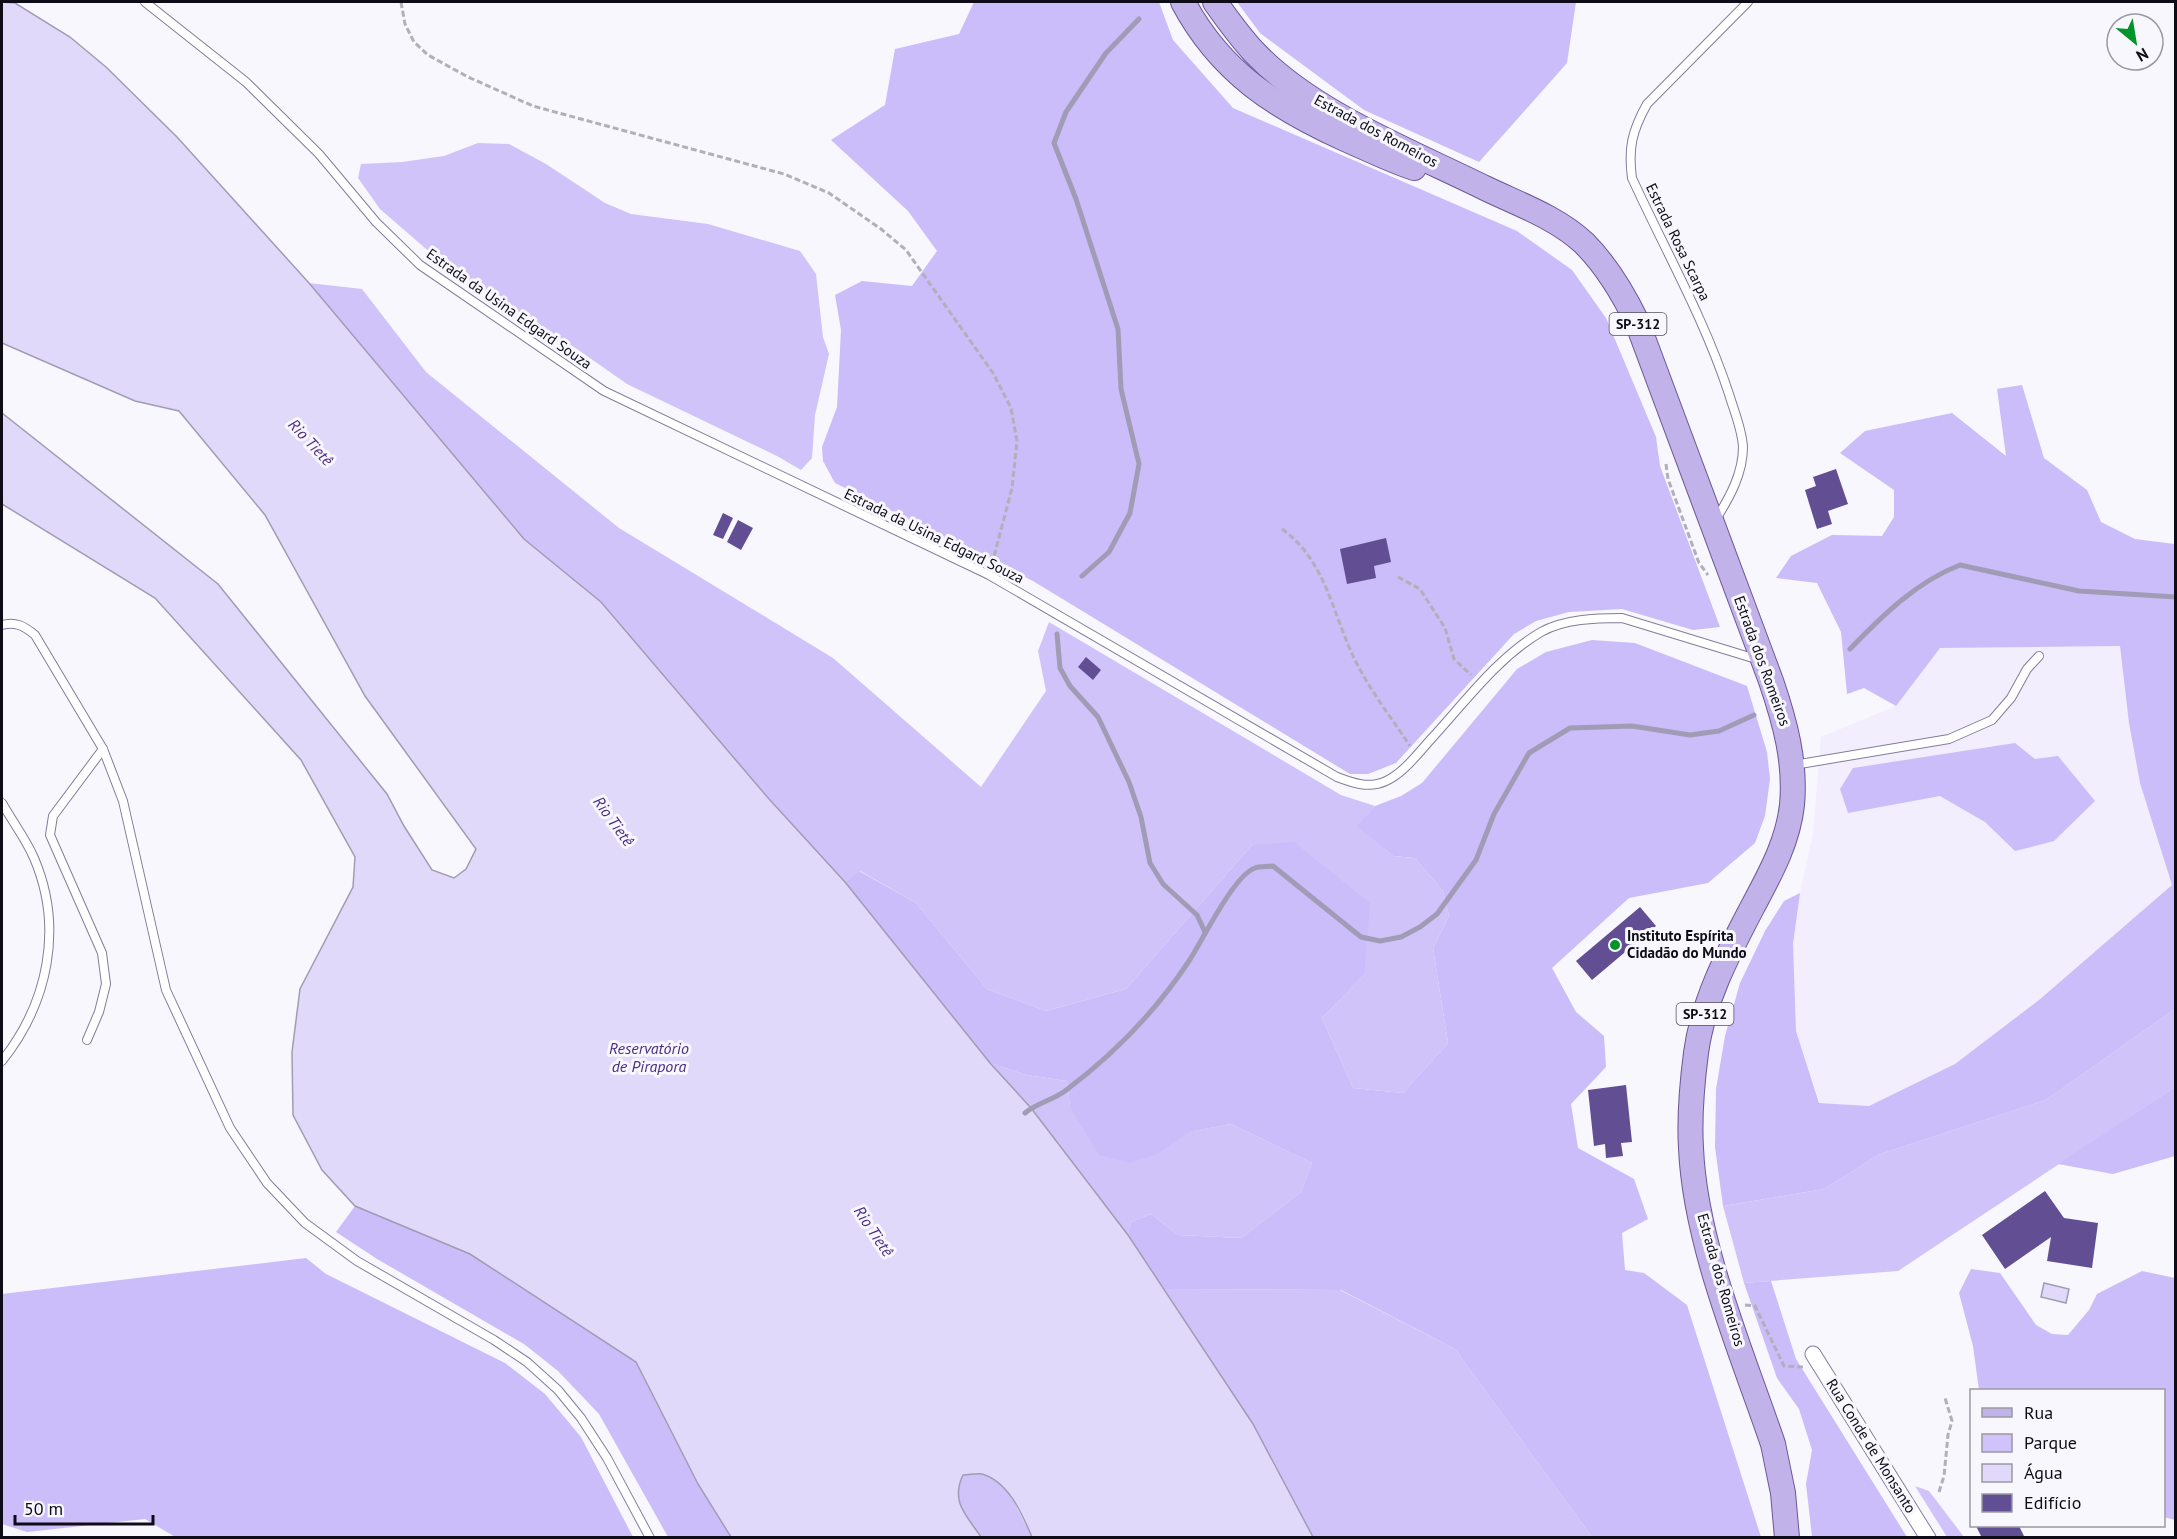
<svg xmlns="http://www.w3.org/2000/svg" width="2177" height="1539" font-family="'PT Sans',sans-serif">
	<style>
		.built { fill: #f2eefe }
		.green { fill: #d0c3f9 }
		.forest { fill: #cbbcfa }
		.water { fill: #e0d9f9; stroke: #a19cb5; stroke-width: 1.5 }
		.lines { fill: none; stroke-linecap: round; stroke-linejoin: round }
		.stream { stroke: #a19cb5; stroke-width: 5 }
		.building { fill: #624e93 }
		.lane-casing { stroke: #837d99; stroke-width: 10 }
		.street-casing { stroke: #837d99; stroke-width: 17 }
		.primary-casing { stroke: #695797; stroke-width: 26 }
		.path { stroke: #b1b0b8; stroke-width: 3; stroke-dasharray: 6 3; stroke-linecap: butt }
		.lane { stroke: #fff; stroke-width: 8 }
		.street { stroke: #fff; stroke-width: 15 }
		.primary { stroke: #c2b2ea; stroke-width: 24 }
		.poi-dot { fill: #00942a; stroke: #f8f7fe; stroke-width: 2 }
		.labels { text-anchor: middle; stroke-width: 6; stroke-linejoin: round; paint-order: stroke }
		.shield { fill: #f8f7fe; stroke: #54525c; stroke-width: 1.5 }
		.shield-label { font-size: 14px; font-weight: bold; fill: #0e0c16 }
		.street-label { font-size: 15px; fill: #0e0c16; stroke: #f8f7fe }
		.poi-label { font-size: 15px; font-weight: bold; fill: #0e0c16; stroke: #f8f7fe; text-anchor: start }
		.water-label { font-size: 16px; font-style: italic; fill: #4c2d84; stroke: #f8f7fe }
	</style>
	<rect width="100%" height="100%" fill="#f8f7fe"/>
	<path class="built" d="M2120 646 2129 723 2140 783 2172 885 2039 1000 1955 1064 1869 1106 1820 1103 1796 1031 1793 944 1800 893 1813 834 1821 737 1896 706 1940 648Z"/>
	<g class="green">
		<path d="M478 143 509 144 546 164 605 203 631 214 708 224 800 251 816 274 823 337 829 354 815 415 812 458 801 470 777 456 627 384 577 349 440 261 380 209 358 178 361 164 402 162 444 156Z"/>
		<path d="M309 283 362 289 426 372 619 528 833 658 981 787 1046 691 1038 651 1049 622 1341 795 1375 806 1358 826 1393 856 1415 858 1443 891 1449 916 1433 948 1448 1043 1403 1093 1353 1088 1322 1018 1364 975 1252 845 1126 989 1046 1011 987 989 916 903 860 871 845 882 769 799 601 602 524 539Z"/>
		<path d="M2175 1009V1087L1898 1271 1744 1283 1723 1206 1824 1189 1880 1154 2046 1100Z"/>
		<path d="M990 1063 1027 1075 1067 1081 1070 1107 1162 1152 1188 1132 1231 1124 1312 1163 1301 1192 1241 1238 1178 1235 1151 1214 1131 1222 1128 1235 1031 1108Z"/>
		<path d="M1164 1289 1340 1290 1455 1349 1592 1537H1313L1253 1424Z"/>
		<path d="M981 1474 1002 1484 1014 1502 1032 1537H981C966 1516 951 1503 963 1475Z"/>
		<path d="M1915 1486 1929 1491 1964 1537H1947Z"/>
	</g>
	<g class="forest">
		<path d="M974 2H1159L1173 40 1233 108 1517 231 1572 270 1606 318 1656 437 1660 466 1720 627 1693 630 1622 609 1569 612 1536 621 1514 634 1396 763 1368 774H1350L1033 581 835 483 823 461 822 447 837 407 841 330 835 295 862 281 912 286 937 251 908 211 831 140 885 105 895 49 959 34Z"/>
		<path d="M1237 2H1576L1567 63 1479 162 1364 110 1260 33Z"/>
		<path d="M2022 385 2044 458 2087 490 2101 522 2135 539 2175 544V1009L2046 1100 1880 1154 1824 1189 1723 1206 1715 1147 1716 1089 1725 1036 1740 983 1765 931 1784 901 1800 893 1793 944 1796 1031 1819 1103 1869 1106 1955 1064 2039 1000 2172 885 2140 783 2129 723 2120 646 1940 648 1896 706 1864 688 1847 694 1841 632 1817 583 1776 578 1791 556 1832 535 1882 536 1894 517V490L1840 453 1865 431 1952 413 2006 456 1997 389Z"/>
		<path d="M1592 640 1635 643 1747 686 1767 752 1770 779 1765 816 1755 843 1708 883 1629 898 1552 968 1576 1012 1604 1036 1606 1067 1571 1104 1578 1148 1634 1179 1648 1219 1622 1233 1625 1270 1644 1273 1687 1305 1761 1537H1592L1455 1349 1341 1290 1164 1289 1128 1235 1131 1222 1151 1214 1178 1235 1241 1238 1301 1192 1312 1163 1231 1124 1189 1132 1162 1152 1130 1163 1099 1155 1070 1107 1067 1081 1027 1075 990 1063 845 882 859 871 916 903 987 989 1046 1011 1126 989 1252 845 1294 842 1370 903 1364 975 1322 1018 1353 1088 1403 1093 1448 1043 1433 948 1449 916 1443 891 1415 858 1393 856 1357 826 1375 806 1401 796 1422 783 1517 669 1546 652Z"/>
		<path d="M2015 743 2035 759 2058 756 2095 801 2054 841 2015 851 1985 822 1940 796 1848 813 1840 789 1853 768Z"/>
		<path d="M2175 1087V1156L2113 1174 2058 1164Z"/>
		<path d="M355 1206 470 1254 636 1362 698 1484 731 1537H668L599 1414 558 1371 524 1344 377 1259 336 1232Z"/>
		<path d="M306 1258 326 1274 505 1363 545 1394 581 1437 633 1537 177 1538 145 1519 27 1532 2 1524V1294Z"/>
		<path d="M1971 1269 2000 1273 2036 1325 2052 1334 2068 1335 2089 1310 2097 1294 2142 1271 2175 1278V1520L2164 1517V1390H1979L1973 1346 1959 1293Z"/>
		<path d="M1771 1281 1796 1359 1907 1537H1812L1806 1484 1812 1450 1799 1409 1777 1378 1744 1283Z"/>
	</g>
	<g class="water">
		<path d="M2 2 15 3 70 37 106 67 177 137 309 283 524 539 601 602 769 799 845 882 990 1063 1031 1108 1128 1235 1253 1424 1313 1537H1032C1022 1514 1009 1482 982 1474 977 1473 969 1475 963 1475 950 1502 967 1516 981 1537H731L698 1484 636 1362 470 1254 355 1206 322 1170 293 1115 292 1052 300 989 353 887 355 857 301 760 155 598 2 504V413L218 584 387 794 404 826 432 870 454 878 466 869 476 849 365 696 265 515 179 411 135 401 2 343Z"/>
		<path d="M2044 1283 2069 1289 2066 1303 2041 1297Z"/>
	</g>
	<g class="lines">
		<g class="stream">
			<path d="M1082 576 1109 552 1130 513 1139 464 1121 389 1118 329 1076 199 1054 143 1066 112 1106 53 1139 19"/>
			<path d="M1057 634 1060 668 1070 686 1098 717 1129 782 1141 817 1150 863 1163 884 1197 915 1205 932"/>
			<path d="M1850 649C1882 616 1916 582 1960 565L2079 591 2176 597"/>
			<path d="M1025 1113C1037 1103 1053 1100 1065 1091 1113 1055 1156 1011 1189 961 1202 941 1234 875 1255 868 1260 866 1267 867 1273 866L1361 937 1380 941 1401 937 1420 927 1437 914 1476 860 1494 814 1529 753 1570 728 1632 726 1690 735 1719 731 1754 715"/>
		</g>
	</g>
	<g class="building">
		<path d="M1836 469 1848 504 1828 511 1832 524 1817 529 1805 490 1816 486 1813 477Z"/>
		<path d="M723 513 733 518 723 539 713 535Z"/>
		<path d="M738 520 753 528 741 550 727 542Z"/>
		<path d="M1386 538 1391 562 1374 566 1376 578 1347 584 1340 549Z"/>
		<path d="M1086 657 1101 670 1093 680 1078 667Z"/>
		<path d="M1640 907 1656 926 1592 980 1576 961Z"/>
		<path d="M1626 1085 1632 1142 1621 1143 1623 1156 1606 1158 1605 1144 1594 1146 1588 1090Z"/>
		<path d="M2045 1191 2064 1218 2098 1223 2092 1268 2047 1261 2051 1237 2005 1269 1982 1235Z"/>
		<path d="M1976 1526H2019L2025 1538H1982Z"/>
	</g>
	<g class="lines">
		<g class="lane-casing">
			<g id="lane">
				<path d="M145 2 246 82 319 154 376 222 420 265 604 391 989 575 1337 777C1353 783 1369 789 1386 781 1404 773 1419 752 1432 738 1466 701 1497 658 1541 632 1564 619 1596 618 1622 618L1756 659"/>
				<path d="M1716 519C1730 497 1743 473 1743 447 1742 429 1734 411 1729 394 1704 318 1665 250 1632 178 1628 148 1632 131 1647 104L1748 2"/>
				<path d="M2 625C15 621 24 626 35 635L103 749 123 801 166 990 230 1128 267 1183 305 1223 357 1261 494 1340 527 1362 558 1390 581 1418 607 1458 650 1538"/>
				<path d="M1794 765 1949 739 1992 720 2011 698 2027 669 2039 656"/>
				<path d="M2 803C12 821 26 839 34 858 64 928 48 1003 2 1061"/>
				<path d="M87 1040 99 1012 106 984 102 953 50 835 53 816 103 749"/>
			</g>
		</g>
		<g class="street-casing">
			<path id="street" d="M1813 1354 1928 1538"/>
		</g>
		<g class="primary-casing">
			<g id="primary">
				<path d="M1183 2C1220 72 1275 107 1345 139 1368 149 1390 160 1414 168"/>
				<path d="M1215 2C1227 19 1239 36 1254 52 1312 113 1410 151 1485 188 1518 204 1556 217 1584 243 1607 266 1623 293 1637 322L1771 681C1785 722 1796 762 1792 805 1788 842 1770 874 1753 906 1729 952 1703 1000 1696 1053 1692 1084 1689 1116 1691 1148 1695 1244 1742 1353 1773 1444L1783 1493 1787 1538"/>
			</g>
		</g>
		<g class="path">
			<path d="M401 2 405 24 414 42 428 55 468 77 533 106 784 174 829 193 881 229 906 250 993 373 1011 408 1017 441 1012 488 992 564"/>
			<path d="M1666 464 1668 479 1699 563 1708 575"/>
			<path d="M1282 529C1325 560 1332 611 1353 656 1368 688 1391 717 1410 746"/>
			<path d="M1398 577 1420 589 1445 628 1454 659 1471 675"/>
			<path d="M1745 1305 1755 1306 1784 1366 1803 1367"/>
			<path d="M1939 1492 1944 1476 1948 1435 1952 1421 1945 1398"/>
		</g>
		<use href="#lane" class="lane"/>
		<use href="#street" class="street"/>
		<use href="#primary" class="primary"/>
	</g>
	<circle class="poi-dot" cx="1615" cy="945" r="6"/>
	<g class="labels">
		<g class="shield">
			<rect x="1609.5" y="313" width="57" height="22" rx="4.5"/>
			<rect x="1676.5" y="1003" width="57" height="22" rx="4.5"/>
		</g>
		<g class="shield-label">
			<text x="1638" y="329">SP-312</text>
			<text x="1705" y="1019">SP-312</text>
		</g>
		<g class="street-label">
			<text transform="translate(1376 131) rotate(28)" y="5">Estrada dos Romeiros</text>
			<text transform="translate(1678 242) rotate(64)" y="5">Estrada Rosa Scarpa</text>
			<text transform="translate(509 309) rotate(35)" y="5">Estrada da Usina Edgard Souza</text>
			<text transform="translate(934 536) rotate(26)" y="5">Estrada da Usina Edgard Souza</text>
			<text transform="translate(1762 661) rotate(70)" y="5">Estrada dos Romeiros</text>
			<text transform="translate(1721 1280) rotate(74)" y="5">Estrada dos Romeiros</text>
			<text transform="translate(1871 1446) rotate(58)" y="5">Rua Conde de Monsanto</text>
		</g>
		<g class="poi-label">
			<text x="1627" y="941">Instituto Espírita<tspan x="1627" dy="17">Cidadão do Mundo</tspan></text>
		</g>
		<g class="water-label">
			<text transform="translate(311 442) rotate(47)" y="6">Rio Tietê</text>
			<text transform="translate(614 821) rotate(54)" y="6">Rio Tietê</text>
			<text x="649" y="1054">Reservatório<tspan x="649" dy="18">de Pirapora</tspan></text>
			<text transform="translate(874 1231) rotate(56)" y="6">Rio Tietê</text>
		</g>
	</g>
	<rect width="2177" height="1539" fill="none" stroke="#0e0c16" stroke-width="6"/>
	<rect x="1970" y="1389" width="195" height="138" fill="#f8f7fe" stroke="#9a99a1" stroke-width="1.5"/>
	<rect x="1982" y="1408" width="30" height="9" fill="#c2b2ea" stroke="#9a99a1" stroke-width="1.5"/>
	<text x="2024" y="1419" font-size="18" fill="#0e0c16">Rua</text>
	<rect x="1982" y="1434" width="30" height="18" fill="#d0c3f9" stroke="#9a99a1" stroke-width="1.5"/>
	<text x="2024" y="1449" font-size="18" fill="#0e0c16">Parque</text>
	<rect x="1982" y="1464" width="30" height="18" fill="#e0d9f9" stroke="#9a99a1" stroke-width="1.5"/>
	<text x="2024" y="1479" font-size="18" fill="#0e0c16">Água</text>
	<rect x="1982" y="1494" width="30" height="18" fill="#624e93" stroke="#9a99a1" stroke-width="1.5"/>
	<text x="2024" y="1509" font-size="18" fill="#0e0c16">Edifício</text>
	<g transform="translate(2135 42) rotate(150)"><circle r="28" fill="#f8f7fe" stroke="#9a99a1" stroke-width="1.5"/>
	<path d="M0-4.5L10 22L0 15L-10 22Z" fill="#00942a"/>
	<text y="-9" font-size="16" font-weight="bold" text-anchor="middle" fill="#0e0c16">N</text>
	</g>
	<path d="M15 1515v9h138v-9" fill="none" stroke="#0e0c16" stroke-width="3"/>
	<text x="24" y="1515" font-size="18" fill="#0e0c16" stroke="#f8f7fe" stroke-width="4.5" paint-order="stroke">50 m</text>
</svg>
